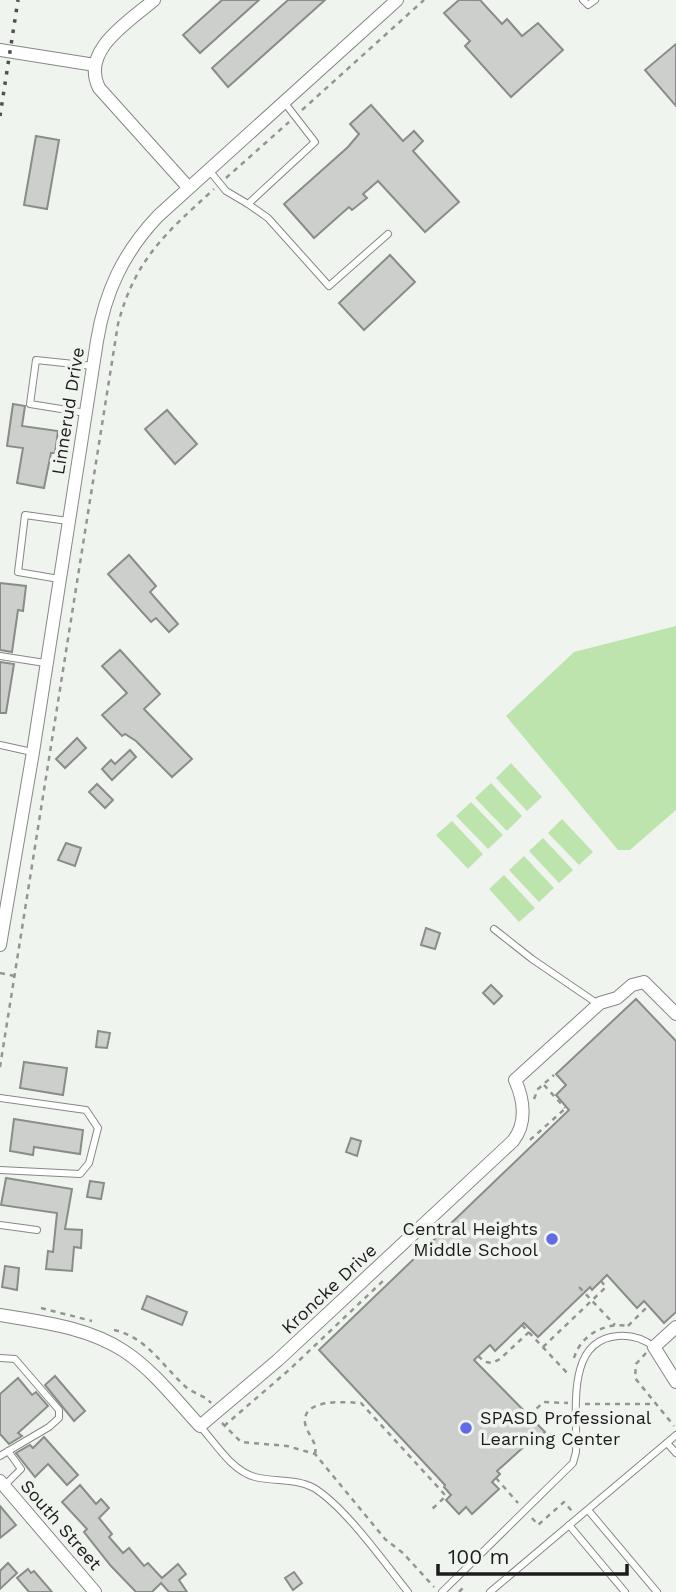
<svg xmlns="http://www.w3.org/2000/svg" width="676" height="1592" font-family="'Work Sans',sans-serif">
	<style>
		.green { fill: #bee4ae }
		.building { fill: #cccfcb; stroke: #898d88; stroke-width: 2 }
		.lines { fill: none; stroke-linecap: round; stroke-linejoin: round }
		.lane-casing { stroke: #858884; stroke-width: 8 }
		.street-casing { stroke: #858884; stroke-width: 14 }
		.path { stroke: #939592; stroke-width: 2.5; stroke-dasharray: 5 5; stroke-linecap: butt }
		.lane { stroke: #fff; stroke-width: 6 }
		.street { stroke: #fff; stroke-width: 12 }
		.rail { stroke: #4f514f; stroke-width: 3.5; stroke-dasharray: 3.5 7; stroke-linecap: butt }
		.poi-dot { fill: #606ce4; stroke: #f0f4ef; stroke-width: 2.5 }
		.labels { text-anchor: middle; stroke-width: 7; stroke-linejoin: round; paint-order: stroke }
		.street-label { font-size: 18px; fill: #1b1c1b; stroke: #f0f4ef }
		.poi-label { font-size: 18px; fill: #1b1c1b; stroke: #f0f4ef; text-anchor: end }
	</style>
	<rect width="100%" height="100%" fill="#f0f4ef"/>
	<g class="green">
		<path d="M676 626V810L630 850H618L506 716 574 652Z"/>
		<path d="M511 763 542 797 527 811 496 778Z"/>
		<path d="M491 783 522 816 507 831 475 798Z"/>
		<path d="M471 802 503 835 488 849 456 816Z"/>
		<path d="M562 819 593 852 579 865 548 833Z"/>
		<path d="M452 821 483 854 468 869 436 835Z"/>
		<path d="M543 838 573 870 559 883 529 851Z"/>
		<path d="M524 856 554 888 539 902 509 870Z"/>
		<path d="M504 875 535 908 519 922 489 889Z"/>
	</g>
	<g class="building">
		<path d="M222 0H259L200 53 183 35Z"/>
		<path d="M288 0H325L228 87 212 68Z"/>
		<path d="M459 0H480L502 24 507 19 522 36 538 23 563 50 511 97 465 46 470 41 444 13Z"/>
		<path d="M676 44V106L645 70Z"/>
		<path d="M371 105 403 141 414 131 423 141 413 151 459 202 425 232 378 181 363 194 367 198 352 210 349 207 314 238 284 204 348 147 359 134 350 124Z"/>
		<path d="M36 136 59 140 47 209 24 205Z"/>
		<path d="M390 255 415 282 364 330 339 303Z"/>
		<path d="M13 404 25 406 22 426 58 431 55 453H51L44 488 17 483 23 448 7 446Z"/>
		<path d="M167 410 197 444 175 464 145 429Z"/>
		<path d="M129 555 156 586 150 592 178 624 169 632 156 618 151 622 108 574Z"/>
		<path d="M0 583 26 586 23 611 18 610 12 652 0 650Z"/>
		<path d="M120 650 160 694 144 709 192 759 172 777 136 741 125 734 122 736 102 715 127 693 102 666Z"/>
		<path d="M0 662 14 664 6 713H0Z"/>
		<path d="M77 738 86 748 65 768 56 759Z"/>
		<path d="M130 750 136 757 112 780 102 769 111 760 115 764Z"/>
		<path d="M97 784 113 800 105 808 89 792Z"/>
		<path d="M66 843 81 848 75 866 58 860Z"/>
		<path d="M426 928 440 933 435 949 421 945Z"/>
		<path d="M491 985 502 996 494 1004 483 993Z"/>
		<path d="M636 999 676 1041V1312L664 1323 644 1301 637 1308 607 1275 592 1290 590 1287 538 1337 524 1323 495 1351 490 1345 474 1360 545 1432 529 1446 527 1444 497 1471 500 1474 492 1482 499 1489 472 1514 466 1507 459 1514 446 1500 451 1495 444 1487 445 1485 319 1350 569 1110 556 1095 566 1085 556 1074Z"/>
		<path d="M98 1031 110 1033 107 1048 96 1047Z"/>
		<path d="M24 1062 67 1068 63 1095 20 1088Z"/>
		<path d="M14 1119 83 1130 80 1154 34 1147 33 1155 10 1151Z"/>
		<path d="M351 1138 361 1141 357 1156 346 1152Z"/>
		<path d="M6 1178 72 1189 65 1229 82 1230 81 1248 74 1247 72 1271 46 1269 48 1251 53 1252 57 1213 1 1205Z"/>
		<path d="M90 1181 104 1183 101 1199 87 1197Z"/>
		<path d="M5 1266 19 1268 17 1290 2 1287Z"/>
		<path d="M147 1296 187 1312 182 1325 142 1309Z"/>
		<path d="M55 1376 85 1411 74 1421 45 1385Z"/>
		<path d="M18 1378 32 1395 36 1392 48 1406 18 1433 22 1436 9 1444 0 1434V1394Z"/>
		<path d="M44 1437 78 1475 67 1485 48 1464 35 1477 16 1453 30 1445 33 1448Z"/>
		<path d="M80 1485 96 1504 101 1499 109 1508 99 1518 112 1534 109 1537 123 1553 129 1548 144 1566 148 1563 162 1578 178 1564 186 1574 179 1580 187 1592H169L161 1583 152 1592H136L111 1566 84 1532 87 1529 62 1502Z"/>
		<path d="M0 1506 16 1525 0 1538Z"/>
		<path d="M8 1563 17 1573 0 1589V1571Z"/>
		<path d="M28 1569 31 1573 34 1571 52 1592H29L17 1578Z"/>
		<path d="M294 1572 302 1583 293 1590 285 1578Z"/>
	</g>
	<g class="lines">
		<g class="lane-casing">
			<g id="lane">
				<path d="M583 0 588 5 595 0"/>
				<path d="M208 169 226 191 248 204 315 142 284 102"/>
				<path d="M248 204 268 218 329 286 388 234"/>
				<path d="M86 413 30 404 36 360 93 366"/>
				<path d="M59 579 18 572 25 515 68 521"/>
				<path d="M0 656 45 663"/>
				<path d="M0 745 32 752"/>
				<path d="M494 929 532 959 598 1004"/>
				<path d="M0 1098 86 1110 98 1128 89 1163 80 1174 0 1170"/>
				<path d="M0 1225 37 1230"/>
				<path d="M0 1358 15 1359 59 1410V1418L49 1427 0 1456"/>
				<path d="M200 1426C216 1444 232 1471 255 1477 274 1482 296 1478 314 1488 346 1508 383 1561 408 1592"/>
				<path d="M667 1443 676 1453"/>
				<path d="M4 1486 21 1469 8 1451"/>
				<path d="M588 1510 657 1592"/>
				<path d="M569 1525 625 1592"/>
				<path d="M442 1592 573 1463 576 1452C578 1415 564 1340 618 1336 631 1335 644 1339 654 1347"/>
				<path d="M490 1592 676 1435"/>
			</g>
		</g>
		<g class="street-casing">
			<g id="street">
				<path d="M154 0C130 21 80 50 99 88L188 187"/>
				<path d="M0 50 95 65"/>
				<path d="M0 945 33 752 97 341C105 291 124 252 158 216L397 0"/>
				<path d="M0 1315C42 1322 87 1327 124 1351 153 1370 176 1400 200 1426L278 1360 513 1141C527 1123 524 1100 515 1080L600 1003 617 998 632 985 644 982 676 1014"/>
				<path d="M676 1327 654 1347 676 1382"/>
				<path d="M0 1481 95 1592"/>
			</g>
		</g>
		<g class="path">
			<path d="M302 110 424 0"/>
			<path d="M226 178 289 122"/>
			<path d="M0 973 15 976"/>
			<path d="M0 1067 118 324C135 259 166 233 214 189"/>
			<path d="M544 1085 565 1108"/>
			<path d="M534 1099 538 1089 554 1075"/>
			<path d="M530 1140 567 1107"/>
			<path d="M579 1287 615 1325"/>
			<path d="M41 1308 92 1321"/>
			<path d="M522 1325 569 1375"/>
			<path d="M628 1326 648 1306"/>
			<path d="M114 1330C147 1337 164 1368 187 1388 195 1394 204 1395 211 1403"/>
			<path d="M543 1347 606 1287 601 1281"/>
			<path d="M646 1353 636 1364 635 1378 674 1426"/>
			<path d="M478 1356 485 1362 492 1363 500 1359 529 1332"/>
			<path d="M574 1358C581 1334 606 1322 629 1326"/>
			<path d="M585 1404H655"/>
			<path d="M529 1415 544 1402 568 1403"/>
			<path d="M222 1423 241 1442 287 1446 315 1454 385 1539 403 1553 434 1587"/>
			<path d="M224 1426 289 1370 384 1280"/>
			<path d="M315 1454C318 1442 307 1435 305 1423 302 1398 345 1402 361 1403L446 1496 430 1511"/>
			<path d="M496 1478 518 1503"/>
			<path d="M532 1518 538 1525 564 1502 572 1511"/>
			<path d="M459 1592 463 1588 466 1591"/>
		</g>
		<use href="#lane" class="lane"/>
		<use href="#street" class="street"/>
		<path class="rail" d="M0 116 18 0"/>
	</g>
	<g class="poi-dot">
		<circle cx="552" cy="1239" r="7"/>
		<circle cx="466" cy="1428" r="7"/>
	</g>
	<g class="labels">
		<g class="street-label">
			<text transform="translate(68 411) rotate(-81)" y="6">Linnerud Drive</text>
			<text transform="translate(329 1289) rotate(-43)" y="6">Kroncke Drive</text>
			<text transform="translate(61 1525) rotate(49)" y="6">South Street</text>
		</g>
		<g class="poi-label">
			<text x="538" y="1235">Central Heights<tspan x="538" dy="21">Middle School</tspan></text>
			<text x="480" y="1424" text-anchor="start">SPASD Professional<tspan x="480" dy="21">Learning Center</tspan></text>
		</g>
	</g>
	<path d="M438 1564v10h189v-10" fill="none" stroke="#1b1c1b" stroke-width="3.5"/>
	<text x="448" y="1564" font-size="21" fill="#1b1c1b" stroke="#f0f4ef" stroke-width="5" paint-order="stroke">100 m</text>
</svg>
